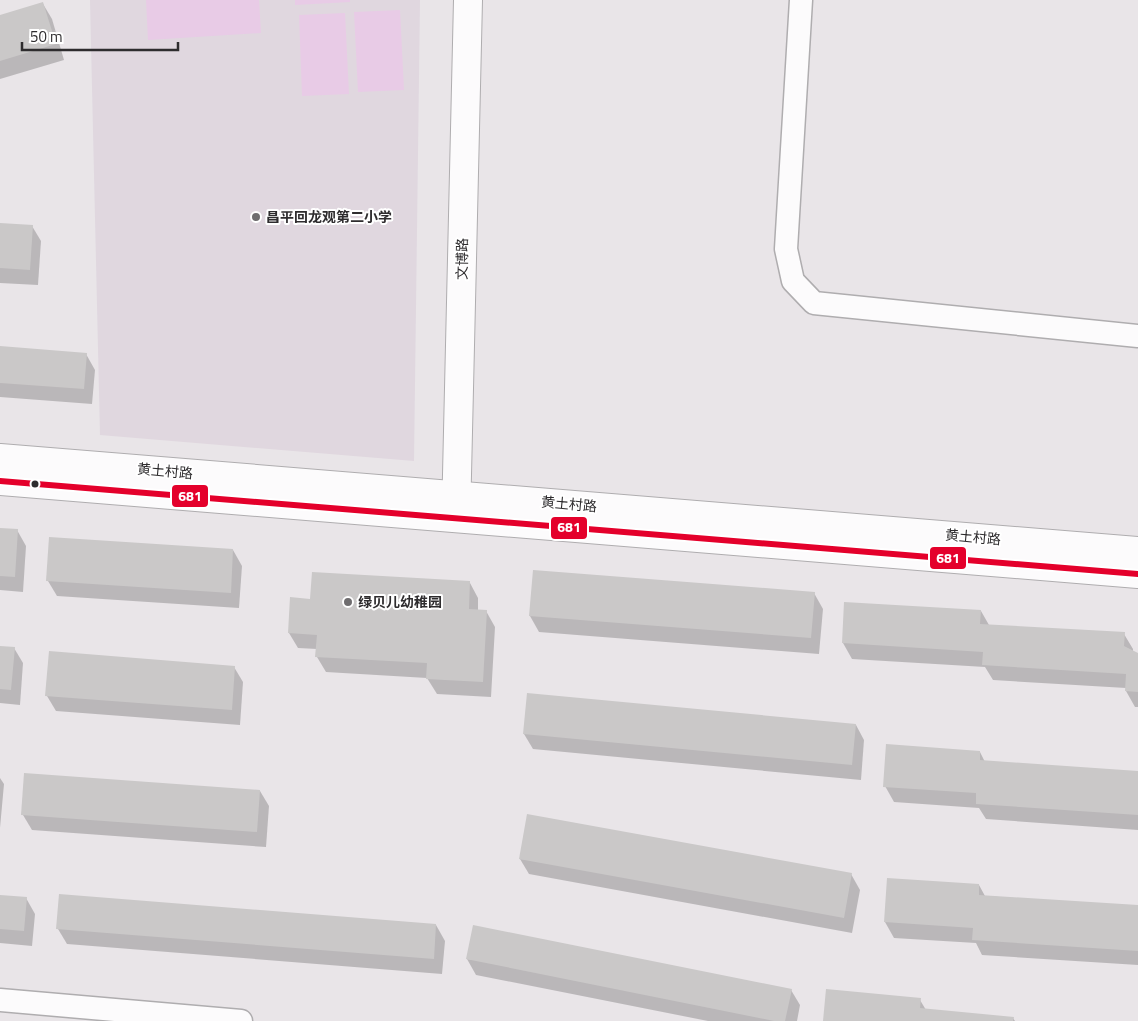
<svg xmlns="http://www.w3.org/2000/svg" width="1138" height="1021" font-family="'Titillium Web','Noto Sans SC',sans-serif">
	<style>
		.built { fill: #e0d7df }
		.green { fill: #e8cbe6 }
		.shadow { fill: #0003 }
		.building { fill: #cac8c8 }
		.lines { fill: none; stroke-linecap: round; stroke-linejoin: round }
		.minor-casing { stroke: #afadaf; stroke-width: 25 }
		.tertiary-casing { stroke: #afadaf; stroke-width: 30 }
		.secondary-casing { stroke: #afadaf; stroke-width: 30 }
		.minor { stroke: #fcfbfc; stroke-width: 22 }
		.tertiary { stroke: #fcfbfc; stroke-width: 28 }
		.secondary { stroke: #fcfbfc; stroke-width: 28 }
		.bus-1-casing { stroke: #fff; stroke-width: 10 }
		.bus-1 { stroke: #e4002b; stroke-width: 6 }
		.poi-dot { fill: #6f6d6f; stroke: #fff; stroke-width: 2 }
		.bus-dot { fill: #2e2c2e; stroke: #fff; stroke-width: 2 }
		.labels { text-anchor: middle; stroke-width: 4; stroke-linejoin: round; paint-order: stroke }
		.poi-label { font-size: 14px; font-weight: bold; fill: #2e2c2e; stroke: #fff; text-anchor: start }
		.street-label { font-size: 14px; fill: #2e2c2e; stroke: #fff }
		.line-badge { stroke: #fff; stroke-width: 2 }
		.badge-label { font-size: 14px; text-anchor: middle; font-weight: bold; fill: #fff }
	</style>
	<rect width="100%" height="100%" fill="#e9e5e8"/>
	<path class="built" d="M90 0H420L414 461 100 435Z"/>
	<g class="green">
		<path d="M146 0H259L261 33 148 40Z"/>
		<path d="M295 0H350V2L295 5Z"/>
		<path d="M400 10 404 90 358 92 354 12Z"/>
		<path d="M345 13 349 94 302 96 299 15Z"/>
	</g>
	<g class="shadow">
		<path d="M43 4 52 19 64 60 0 79V16Z"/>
		<path d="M0 224 32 226 41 241 38 285 0 283Z"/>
		<path d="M0 348 86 354 95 370 92 404 0 397Z"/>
		<path d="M0 529 17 530 26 546 23 592 0 590Z"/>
		<path d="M233 550 242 566 239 608 57 596 48 581Z"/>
		<path d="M470 583 478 598V611H486L495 627 491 697 437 694 427 678 326 672 317 657V649L298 648 289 633 311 600Z"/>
		<path d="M814 593 823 609 819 654 539 632 530 616Z"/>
		<path d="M845 603 981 611 989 625 1124 634 1133 649V652L1138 654V707H1135L1126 691V688L993 680 985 667 852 659 843 643Z"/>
		<path d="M0 647 14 648 23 663 20 705 0 703Z"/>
		<path d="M234 667 243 682 240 725 56 711 47 696Z"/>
		<path d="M856 725 864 740 861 780 533 749 524 734Z"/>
		<path d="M980 752 985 762 1138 773V830L986 819 979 808 894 802 885 786Z"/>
		<path d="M0 778 4 784 0 828Z"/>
		<path d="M260 791 269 806 266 847 32 830 23 815Z"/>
		<path d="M520 859 851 874 860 890 852 933 529 874Z"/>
		<path d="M888 879 979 885 985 896 1138 907V965L982 955 976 943 894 938 885 922Z"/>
		<path d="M0 896 26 898 35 914 32 946 0 943Z"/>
		<path d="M436 925 445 941 442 974 67 944 58 929Z"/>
		<path d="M467 959 791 990 800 1005 797 1021H708L476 975Z"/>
		<path d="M920 1000 926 1010 1013 1018 1015 1021H824Z"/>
	</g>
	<g class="building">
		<path d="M43 2 56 44 0 61V15Z"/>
		<path d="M0 223 33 225 30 270 0 268Z"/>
		<path d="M0 346 87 353 84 389 0 383Z"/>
		<path d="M0 528 18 529 15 577 0 576Z"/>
		<path d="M49 537 233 549 231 593 46 581Z"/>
		<path d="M533 570 815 592 811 638 529 616Z"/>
		<path d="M312 572 470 581 469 609 487 610 483 682 426 679 427 663 315 657 317 635 288 633 290 597 310 599Z"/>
		<path d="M844 602 981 610 980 624 1125 632 1124 646 1138 653V692L1125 691 1126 674 982 665 983 652 842 643Z"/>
		<path d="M0 646 15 647 11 690 0 689Z"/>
		<path d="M49 651 235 666 232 710 45 696Z"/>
		<path d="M527 693 856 724 852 765 523 734Z"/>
		<path d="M886 744 980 751V760L1138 771V815L976 804V793L883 787Z"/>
		<path d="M24 773 260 790 257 832 21 815Z"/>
		<path d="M527 814 852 873 844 918 519 859Z"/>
		<path d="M887 878 979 884V895L1138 905V951L972 940 973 928 884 922Z"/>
		<path d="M59 894 436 924 434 959 56 929Z"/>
		<path d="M0 895 27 897 24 931 0 929Z"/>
		<path d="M473 925 792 989 785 1021H774L466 959Z"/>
		<path d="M826 989 921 998 920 1008 1014 1017 1013 1021H823Z"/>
	</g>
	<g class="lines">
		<g class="minor-casing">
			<g id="minor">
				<path d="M801 0 786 249 793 281 814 303 1138 336"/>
				<path d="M0 1000 241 1021"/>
			</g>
		</g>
		<g class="tertiary-casing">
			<path id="tertiary" d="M456 518 468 0"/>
		</g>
		<g class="secondary-casing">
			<g id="secondary">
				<path d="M0 458 1138 551"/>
				<path d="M0 481 1138 574"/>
			</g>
		</g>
		<use href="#minor" class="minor"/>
		<use href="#tertiary" class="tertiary"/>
		<use href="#secondary" class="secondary"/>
		<g class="bus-1-casing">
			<path id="bus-1" d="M0 481 1138 574"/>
		</g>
		<use href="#bus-1" class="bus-1"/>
	</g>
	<g class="poi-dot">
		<circle cx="256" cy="217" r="5"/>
		<circle cx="348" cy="602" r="5"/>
	</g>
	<circle class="bus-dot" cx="35" cy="484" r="4.5"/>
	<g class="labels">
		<g class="poi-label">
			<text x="266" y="222">昌平回龙观第二小学</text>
			<text x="358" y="607">绿贝儿幼稚园</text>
		</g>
		<g class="street-label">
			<text transform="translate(462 259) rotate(-89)" y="5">文博路</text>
			<text transform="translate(165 471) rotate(5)" y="5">黄土村路</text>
			<text transform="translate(569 504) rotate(5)" y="5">黄土村路</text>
			<text transform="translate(973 537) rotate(5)" y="5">黄土村路</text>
		</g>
	</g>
	<g class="line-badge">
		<rect x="171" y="484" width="38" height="24" rx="5" fill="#e4002b"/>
		<rect x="550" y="516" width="38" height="24" rx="5" fill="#e4002b"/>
		<rect x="929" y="546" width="38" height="24" rx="5" fill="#e4002b"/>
	</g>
	<g class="badge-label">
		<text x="190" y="501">681</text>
		<text x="569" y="532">681</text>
		<text x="948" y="563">681</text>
	</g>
	<path d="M22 42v8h156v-8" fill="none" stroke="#2e2c2e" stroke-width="2.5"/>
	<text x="30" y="42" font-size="15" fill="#2e2c2e" stroke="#ffffff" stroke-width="4" paint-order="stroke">50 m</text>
</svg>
